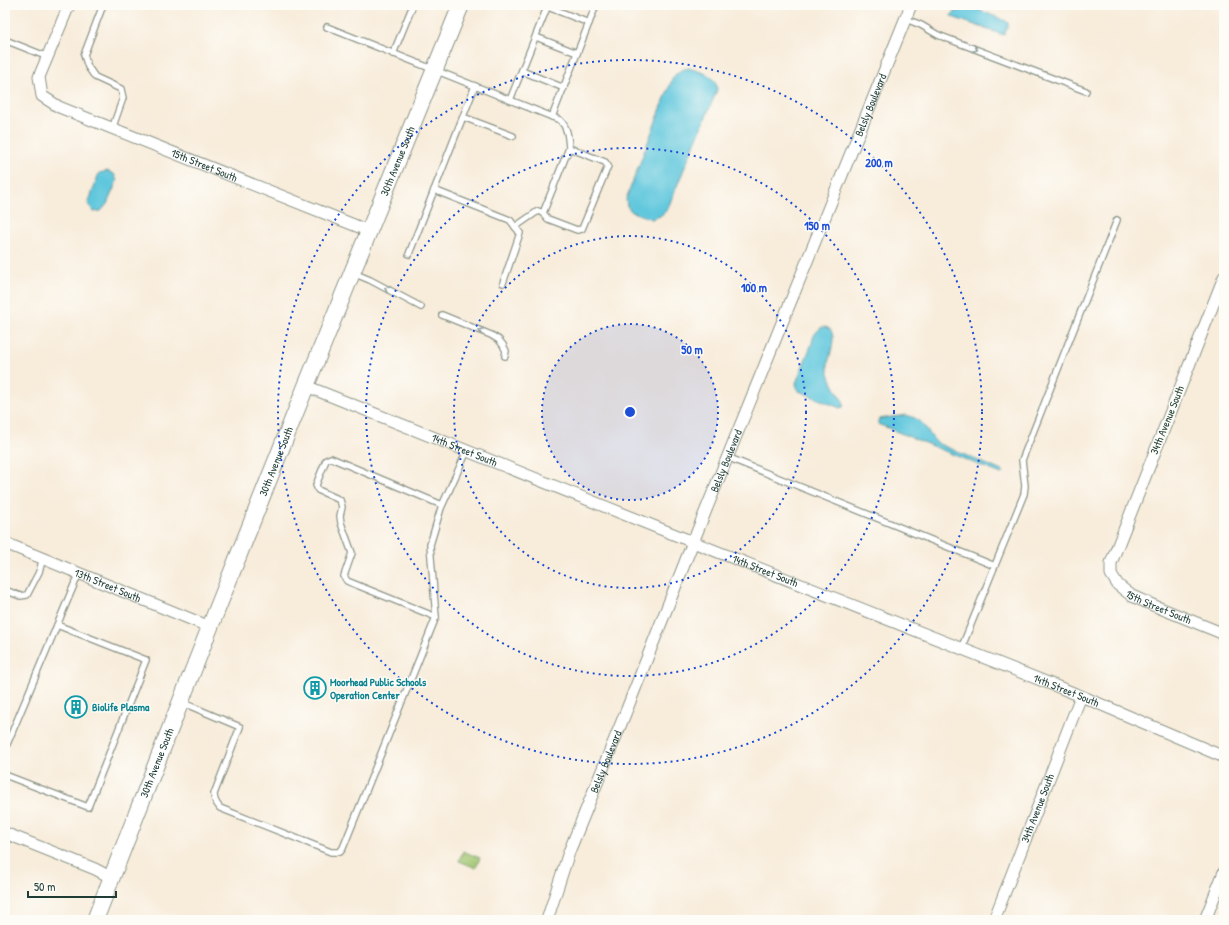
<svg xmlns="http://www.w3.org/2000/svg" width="1229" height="925" font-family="'Patrick Hand',sans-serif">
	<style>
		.green { fill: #a0c670; stroke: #608252 }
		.water { fill: #60c7dd; stroke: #408288 }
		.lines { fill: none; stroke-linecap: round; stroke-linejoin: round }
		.lane-casing { stroke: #8c9487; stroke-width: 8 }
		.street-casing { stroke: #8c9487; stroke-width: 13 }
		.secondary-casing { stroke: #8c9487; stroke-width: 18 }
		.lane { stroke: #fff; stroke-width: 5.5 }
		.street { stroke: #fff; stroke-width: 11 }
		.secondary { stroke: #fff; stroke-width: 16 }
		.oneway { stroke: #8f9e9a }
		.ring { fill: none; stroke: #1d4ed8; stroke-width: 2; stroke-dasharray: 2 4 }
		.labels { text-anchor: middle; stroke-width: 3; stroke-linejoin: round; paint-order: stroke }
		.street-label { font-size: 11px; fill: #1f3d34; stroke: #fdfcf7 }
		.culture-label { font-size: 11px; font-weight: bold; fill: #0d838f; stroke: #fdfcf7; text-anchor: start }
		.centre { fill: #1d4ed8; stroke: #fdfcf7; stroke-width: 2 }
		.ring-label { font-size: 12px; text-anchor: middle; font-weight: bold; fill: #1d4ed8; stroke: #fdfcf7; stroke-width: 3; stroke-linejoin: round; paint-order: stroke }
	</style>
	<rect width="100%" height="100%" fill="#fdfcf7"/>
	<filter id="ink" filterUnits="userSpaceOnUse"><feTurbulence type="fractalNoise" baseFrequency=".025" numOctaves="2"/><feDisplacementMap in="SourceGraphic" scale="8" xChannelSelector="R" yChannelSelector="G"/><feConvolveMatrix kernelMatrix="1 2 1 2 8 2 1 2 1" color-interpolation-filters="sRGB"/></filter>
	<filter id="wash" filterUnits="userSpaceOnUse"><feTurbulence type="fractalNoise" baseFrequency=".012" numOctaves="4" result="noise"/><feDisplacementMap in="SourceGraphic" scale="16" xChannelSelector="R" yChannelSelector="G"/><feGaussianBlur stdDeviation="0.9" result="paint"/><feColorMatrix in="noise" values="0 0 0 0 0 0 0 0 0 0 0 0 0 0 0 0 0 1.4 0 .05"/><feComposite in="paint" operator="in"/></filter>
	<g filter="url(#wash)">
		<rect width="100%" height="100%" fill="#f8ecda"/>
		<path class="green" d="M463 851 480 858 476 868 459 861Z"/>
		<g class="water">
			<path d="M954 5H967L1006 21 1008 23V26L1004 35 952 17 951 15 955 13Z"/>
			<path d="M689 68C703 73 716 74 717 90L667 210 660 216 652 219 632 212 627 206 626 199 673 77 681 70Z"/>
			<path d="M107 171 114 174 117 181 107 204 101 211 94 212 88 204 99 173Z"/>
			<path d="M822 327C841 326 830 354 828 363 828 367 828 372 830 376 833 386 839 395 844 403L843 407 840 408 799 391 797 388 796 383 812 343C813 335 816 332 822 327Z"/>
			<path d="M906 415C926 420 924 430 937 443L1002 471 1003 473 1001 474 878 424V421L879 419Z"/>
		</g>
	</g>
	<g filter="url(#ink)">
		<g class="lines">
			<g class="lane-casing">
				<g id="lane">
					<path d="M103 5 84 55 88 67 95 77 121 89 123 98 112 129"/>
					<path d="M548 7 589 23"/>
					<path d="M906 19 921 25 938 35 1086 91"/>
					<path d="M327 27 560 120C568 128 568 137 569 148L543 213 548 219 577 230 582 229 608 166 605 162 569 148"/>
					<path d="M536 37 577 53"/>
					<path d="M5 40 48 57"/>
					<path d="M393 54 413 5"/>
					<path d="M522 71 564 88"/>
					<path d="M510 100 548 5"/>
					<path d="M463 117 513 136"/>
					<path d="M552 117 596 5"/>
					<path d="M434 190 510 220 520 233 503 283"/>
					<path d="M515 227 538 211 543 213"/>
					<path d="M409 254 475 86"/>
					<path d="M353 273 370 280 421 307"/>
					<path d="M442 315 491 335 499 340 503 345 506 351 505 356"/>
					<path d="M727 457 995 566"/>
					<path d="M5 590 20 596 27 595 39 572 43 558"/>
					<path d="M436 617 347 581 344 576 352 553 341 523 340 516 342 507 340 500 318 490 316 485 326 460 331 458 442 505"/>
					<path d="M961 649 1024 494 1025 486 1022 460 1117 220"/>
					<path d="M181 702 240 727 214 794C214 800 216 803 220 808L331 852H340L343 848 436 617 430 545 441 508 467 451"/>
					<path d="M5 749 79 573"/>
					<path d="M5 775 88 807 146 660 57 625"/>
				</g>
			</g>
			<g class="street-casing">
				<g id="street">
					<path id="s1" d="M69 5 39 77 42 96 59 107 369 231"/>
					<path id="s2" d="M1224 277 1111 563V574L1118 585 1132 596 1155 606 1224 634"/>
					<path id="s3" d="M306 386 693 542 1081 696 1224 757"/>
					<path id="s4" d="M5 543 210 627"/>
					<path d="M5 833 95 869 112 878"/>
					<path id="s5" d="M547 920 569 852 627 709 693 542 911 5"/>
					<path id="s6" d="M994 920 1081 696"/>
					<path d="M1205 920 1224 872"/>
				</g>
			</g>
			<g class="secondary-casing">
				<g id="secondary">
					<path id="s7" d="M95 920 210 627 306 386 461 5"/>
				</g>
			</g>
			<use href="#lane" class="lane"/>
			<use href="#street" class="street"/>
			<use href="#secondary" class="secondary"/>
		</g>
		<defs><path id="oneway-chevron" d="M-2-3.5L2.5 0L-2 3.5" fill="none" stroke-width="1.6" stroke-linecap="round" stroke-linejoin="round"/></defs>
		<g class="oneway">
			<use href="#oneway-chevron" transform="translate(975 49) rotate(21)"/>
			<use href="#oneway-chevron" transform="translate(387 289) rotate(-152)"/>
			<use href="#oneway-chevron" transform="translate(481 331) rotate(-158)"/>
		</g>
	</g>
	<circle cx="630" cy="412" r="88" fill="#1d4ed8" fill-opacity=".12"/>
	<g class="ring">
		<circle cx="630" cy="412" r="88"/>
		<circle cx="630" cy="412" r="176"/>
		<circle cx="630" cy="412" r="264"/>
		<circle cx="630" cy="412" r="352"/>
	</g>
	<defs>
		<g id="building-ring" transform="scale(1.15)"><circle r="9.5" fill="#fdfcf7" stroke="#0f9aa8" stroke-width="1.5"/><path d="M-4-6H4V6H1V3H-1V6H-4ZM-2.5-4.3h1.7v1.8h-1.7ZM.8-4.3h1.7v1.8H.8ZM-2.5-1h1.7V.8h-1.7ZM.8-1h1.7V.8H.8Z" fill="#0f9aa8"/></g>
	</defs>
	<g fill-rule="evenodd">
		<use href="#building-ring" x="315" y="688"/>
		<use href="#building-ring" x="76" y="707"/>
	</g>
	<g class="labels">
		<g class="street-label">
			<text dy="4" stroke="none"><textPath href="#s5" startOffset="877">Belsly Boulevard</textPath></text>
			<text dy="4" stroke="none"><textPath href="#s7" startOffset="817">30th Avenue South</textPath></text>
			<text dy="4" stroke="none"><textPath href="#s1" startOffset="274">15th Street South</textPath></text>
			<text transform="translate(1167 420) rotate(-68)" y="4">34th Avenue South</text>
			<text dy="4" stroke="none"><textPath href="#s3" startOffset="171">14th Street South</textPath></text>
			<text dy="4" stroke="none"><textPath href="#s5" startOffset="493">Belsly Boulevard</textPath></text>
			<text dy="4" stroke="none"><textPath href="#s7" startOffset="493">30th Avenue South</textPath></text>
			<text dy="4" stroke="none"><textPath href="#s3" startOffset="495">14th Street South</textPath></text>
			<text dy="4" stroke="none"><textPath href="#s4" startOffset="111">13th Street South</textPath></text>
			<text dy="4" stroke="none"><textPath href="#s2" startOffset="378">15th Street South</textPath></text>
			<text dy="4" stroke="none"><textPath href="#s3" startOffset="819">14th Street South</textPath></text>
			<text dy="4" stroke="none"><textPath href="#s5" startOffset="169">Belsly Boulevard</textPath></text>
			<text dy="4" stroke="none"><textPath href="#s7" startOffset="169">30th Avenue South</textPath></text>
			<text dy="4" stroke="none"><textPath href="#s6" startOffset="120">34th Avenue South</textPath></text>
		</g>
		<g class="culture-label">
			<text x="330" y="686">Moorhead Public Schools<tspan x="330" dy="13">Operation Center</tspan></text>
			<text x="92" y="711">Biolife Plasma</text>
		</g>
	</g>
	<circle cx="630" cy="412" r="6" class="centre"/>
	<g class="ring-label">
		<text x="879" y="167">200 m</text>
		<text x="817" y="230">150 m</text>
		<text x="754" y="292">100 m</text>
		<text x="692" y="354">50 m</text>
	</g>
	<rect width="1229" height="925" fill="none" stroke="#fdfcf7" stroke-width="20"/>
	<path d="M28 891v6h88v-6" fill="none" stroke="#1f3d34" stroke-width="2"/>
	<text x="34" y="891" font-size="12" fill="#1f3d34" stroke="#fdfcf7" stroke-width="3" paint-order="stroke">50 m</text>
</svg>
